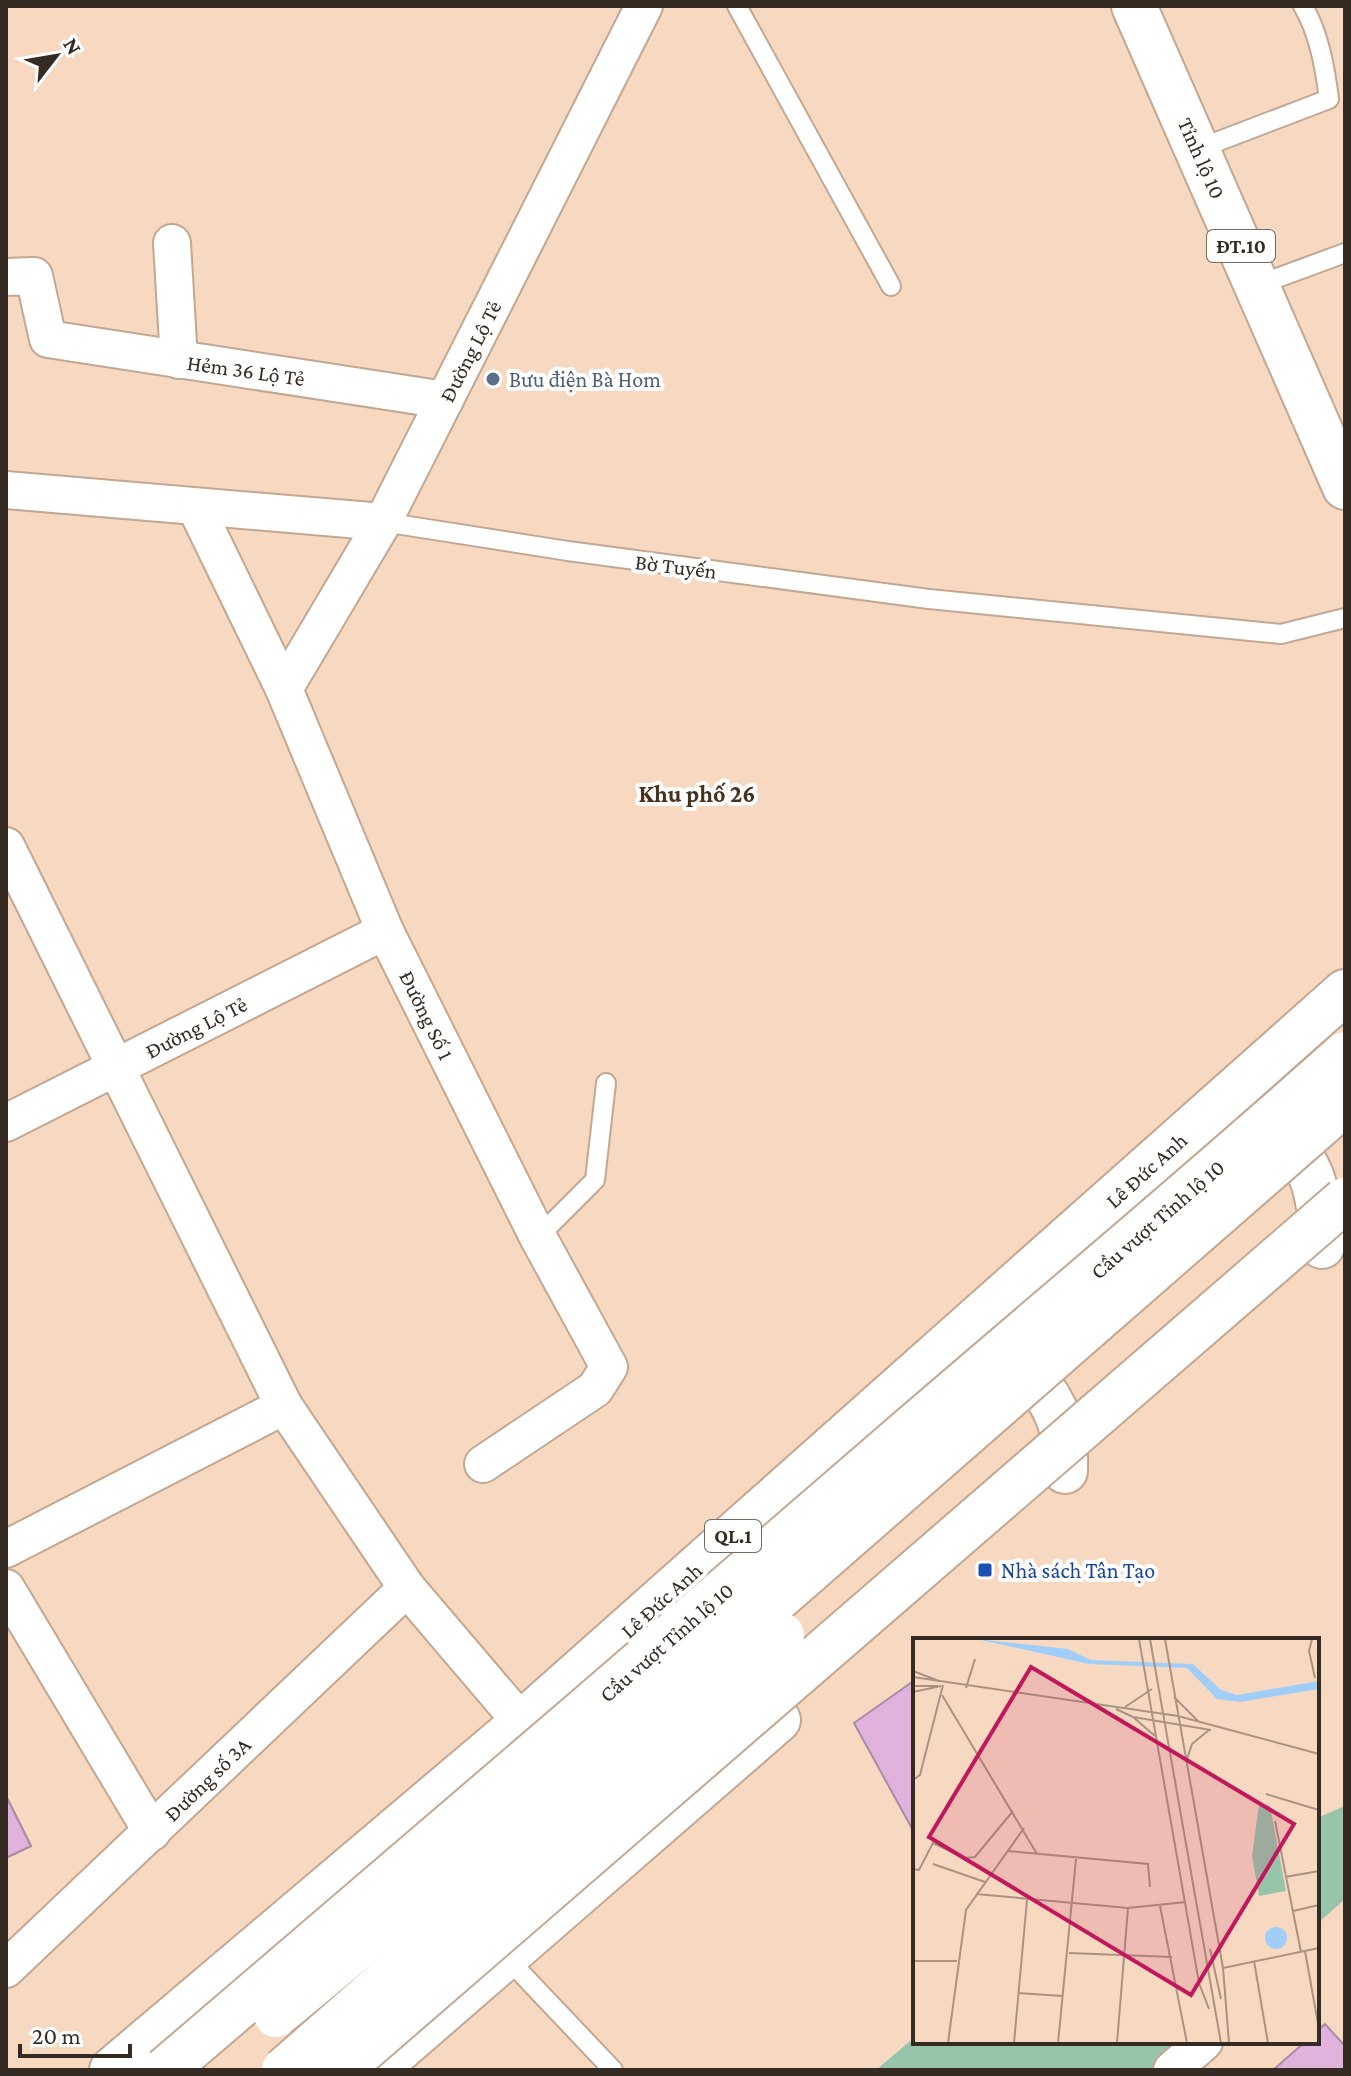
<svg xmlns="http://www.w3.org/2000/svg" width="1351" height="2076" font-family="'Crimson Pro',serif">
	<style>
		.green { fill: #97c5a9 }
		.building { fill: #e1b2dc; stroke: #a88ea5; stroke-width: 2 }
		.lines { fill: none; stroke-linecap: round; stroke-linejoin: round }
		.lane-casing { stroke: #c3a791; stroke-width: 22 }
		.street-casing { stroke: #c3a791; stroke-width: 40 }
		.primary-casing { stroke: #c3a791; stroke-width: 48 }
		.highway-casing { stroke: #c3a791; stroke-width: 48 }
		.lane { stroke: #fff; stroke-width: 18 }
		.street { stroke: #fff; stroke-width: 36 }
		.primary { stroke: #fff; stroke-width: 44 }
		.highway { stroke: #fff; stroke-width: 44 }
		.highway-bridge-casing { stroke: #c3a791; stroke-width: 48; stroke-linecap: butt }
		.highway-bridge { stroke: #fff; stroke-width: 44 }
		.service-dot { fill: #5c6f8a; stroke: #fff; stroke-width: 3 }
		.transit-dot { fill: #1a4fb4; stroke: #fff; stroke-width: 3 }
		.labels { text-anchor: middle; stroke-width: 8; stroke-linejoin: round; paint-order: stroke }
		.shield { fill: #fff; stroke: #726b64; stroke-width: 2 }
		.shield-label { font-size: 20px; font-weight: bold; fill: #362b22 }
		.street-label { font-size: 22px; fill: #362b22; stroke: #fff }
		.service-label { font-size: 22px; fill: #4e5e75; stroke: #fff; text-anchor: start }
		.transit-label { font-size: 22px; fill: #164399; stroke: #fff; text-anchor: start }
		.neighbourhood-label { font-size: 24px; font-weight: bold; fill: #47301d; stroke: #fff }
		.inset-road { fill: none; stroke: #aa9382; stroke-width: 2 }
		.view { fill: #c2185b; fill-opacity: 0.15; stroke: #c2185b; stroke-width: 4 }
		.inset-edge { fill: none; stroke: #362b22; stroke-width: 4 }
	</style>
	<rect width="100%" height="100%" fill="#f7d9c2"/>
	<g class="green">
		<path d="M1345 1806V1899L1317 1924V1818Z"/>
		<path d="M915 2037V2042H1183L1152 2070H876Z"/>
	</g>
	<g class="building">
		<path d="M915 1680V1834L854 1723Z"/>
		<path d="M6 1796 31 1846 6 1858Z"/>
		<path d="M6 1796 31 1846 6 1858Z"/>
		<path d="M1325 2024 1345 2046V2070H1273L1305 2042H1317V2031Z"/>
	</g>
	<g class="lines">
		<g class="lane-casing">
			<g id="lane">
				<path d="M737 6 891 286"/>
				<path d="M1198 149 1329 99C1325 68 1319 33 1303 6"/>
				<path d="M1258 285 1345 253"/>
				<path d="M383 522 568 551 929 599 1281 634 1345 618"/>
				<path d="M538 1237 595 1180 606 1083"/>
				<path d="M505 1956 613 2070"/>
			</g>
		</g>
		<g class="street-casing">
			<g id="street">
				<path d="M172 243 179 360"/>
				<path d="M6 277 34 276 48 339 445 400"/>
				<path d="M6 490 383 522"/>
				<path d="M196 508 284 689 385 931 538 1237 609 1367 595 1389 483 1464"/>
				<path d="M284 689 383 522 644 6"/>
				<path d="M6 846 284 1406 407 1588 522 1723"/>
				<path d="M6 1123 385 931"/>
				<path d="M6 1549 284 1406"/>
				<path d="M6 1588 152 1832"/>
				<path d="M6 1969 407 1588"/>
				<path d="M1172 2070 1204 2042"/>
			</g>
		</g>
		<g class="primary-casing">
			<path id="primary" d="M1134 6 1345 487"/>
		</g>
		<g class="highway-casing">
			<g id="highway">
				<path d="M1263 1128C1314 1147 1321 1199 1322 1246"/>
				<path d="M1001 1355C1032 1368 1055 1400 1063 1433 1066 1445 1065 1459 1065 1471"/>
				<path d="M112 2070 522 1723 1345 992"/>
				<path d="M375 2070 778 1720"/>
			</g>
		</g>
		<use href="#lane" class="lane"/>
		<use href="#street" class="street"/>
		<use href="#primary" class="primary"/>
		<use href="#highway" class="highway"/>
		<g class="highway-bridge-casing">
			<g id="highway-bridge">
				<path d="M276 2015 744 1628 1345 1103"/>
				<path d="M165 2070C416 1857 664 1642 913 1427 1057 1303 1203 1181 1345 1054"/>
				<path d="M284 2070 782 1635"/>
				<path d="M340 2070 1345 1200"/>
			</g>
		</g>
		<use href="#highway-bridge" class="highway-bridge"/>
	</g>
	<circle class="service-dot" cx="493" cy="379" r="8"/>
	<rect class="transit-dot" x="977" y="1562" width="16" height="16" rx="4"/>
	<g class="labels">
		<g class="shield">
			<rect x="1207" y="230" width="68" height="32" rx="6"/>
			<rect x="705" y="1520" width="56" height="32" rx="6"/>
		</g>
		<g class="shield-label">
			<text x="1241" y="253">ĐT.10</text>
			<text x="733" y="1543">QL.1</text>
		</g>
		<g class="street-label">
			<text transform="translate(1202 158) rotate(66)" y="8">Tỉnh lộ 10</text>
			<text transform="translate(470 351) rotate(-63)" y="8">Đường Lộ Tẻ</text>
			<text transform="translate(246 370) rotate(8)" y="8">Hẻm 36 Lộ Tẻ</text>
			<text transform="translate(676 566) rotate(7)" y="8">Bờ Tuyến</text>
			<text transform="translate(427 1015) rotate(64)" y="8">Đường Số 1</text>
			<text transform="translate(196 1027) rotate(-27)" y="8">Đường Lộ Tẻ</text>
			<text transform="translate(1146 1170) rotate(-42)" y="8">Lê Đức Anh</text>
			<text transform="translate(1157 1219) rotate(-41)" y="8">Cầu vượt Tỉnh lộ 10</text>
			<text transform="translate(661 1600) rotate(-42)" y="8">Lê Đức Anh</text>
			<text transform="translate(666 1642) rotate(-41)" y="8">Cầu vượt Tỉnh lộ 10</text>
			<text transform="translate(207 1779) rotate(-44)" y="8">Đường số 3A</text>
		</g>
		<g class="service-label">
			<text x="509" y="387">Bưu điện Bà Hom</text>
		</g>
		<g class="transit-label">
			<text x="1001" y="1578">Nhà sách Tân Tạo</text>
		</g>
		<g class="neighbourhood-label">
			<text x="697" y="802">Khu phố 26</text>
		</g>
	</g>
	<g transform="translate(913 1638)">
		<rect width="406" height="406" fill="#f7d9c2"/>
		<path d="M346 166 357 168 373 253 346 258 339 218Z" fill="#97c5a9"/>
		<path d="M63 1 155 11 178 22 280 26 308 52 324 57 406 43V51L327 64 304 61 274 30 176 26ZM352 300a11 11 0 1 1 22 0a11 11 0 1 1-22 0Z" fill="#a1cef9"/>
		<path class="inset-road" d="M226 1 286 345 296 371M237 1 308 405M252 1 310 330 316 405M399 1 396 13 402 40M0 33 26 43M0 39 265 78 406 116M0 48H25M53 50 62 21M0 54 28 48M29 57 124 216M261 59 285 83M212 69 239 51M203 71 220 79 298 92M220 79 242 98M274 121 279 106 296 92M0 142 7 137 30 47M353 156 406 172M362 183 388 314M95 213 235 226 237 249M20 226 72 244M0 231 6 232 20 205 51 220 62 219 100 173M372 239 406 233M63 256 215 270 273 264M247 268 274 405M380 273 406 267M297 311 308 361M392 313 406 391M156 315 259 319M0 323H44M341 323 355 405M310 330 406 310M105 355 149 358M35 405 53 272 111 190M101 405 114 262M145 405 163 221M204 405 215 270"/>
		<path class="view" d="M118 29 381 186 278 357 16 199Z"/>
		<rect width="406" height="406" class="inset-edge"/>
	</g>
	<rect width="1351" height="2076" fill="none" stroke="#362b22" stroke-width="16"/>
	<g transform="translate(56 56) rotate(59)" stroke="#ffffff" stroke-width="6" paint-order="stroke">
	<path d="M0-6L14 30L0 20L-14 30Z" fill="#362b22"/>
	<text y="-12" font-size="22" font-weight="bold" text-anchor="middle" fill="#362b22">N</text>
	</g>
	<path d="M20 2044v12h110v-12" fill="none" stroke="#362b22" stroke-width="4"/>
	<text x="32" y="2044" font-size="24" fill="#362b22" stroke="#ffffff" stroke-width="6" paint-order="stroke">20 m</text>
</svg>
